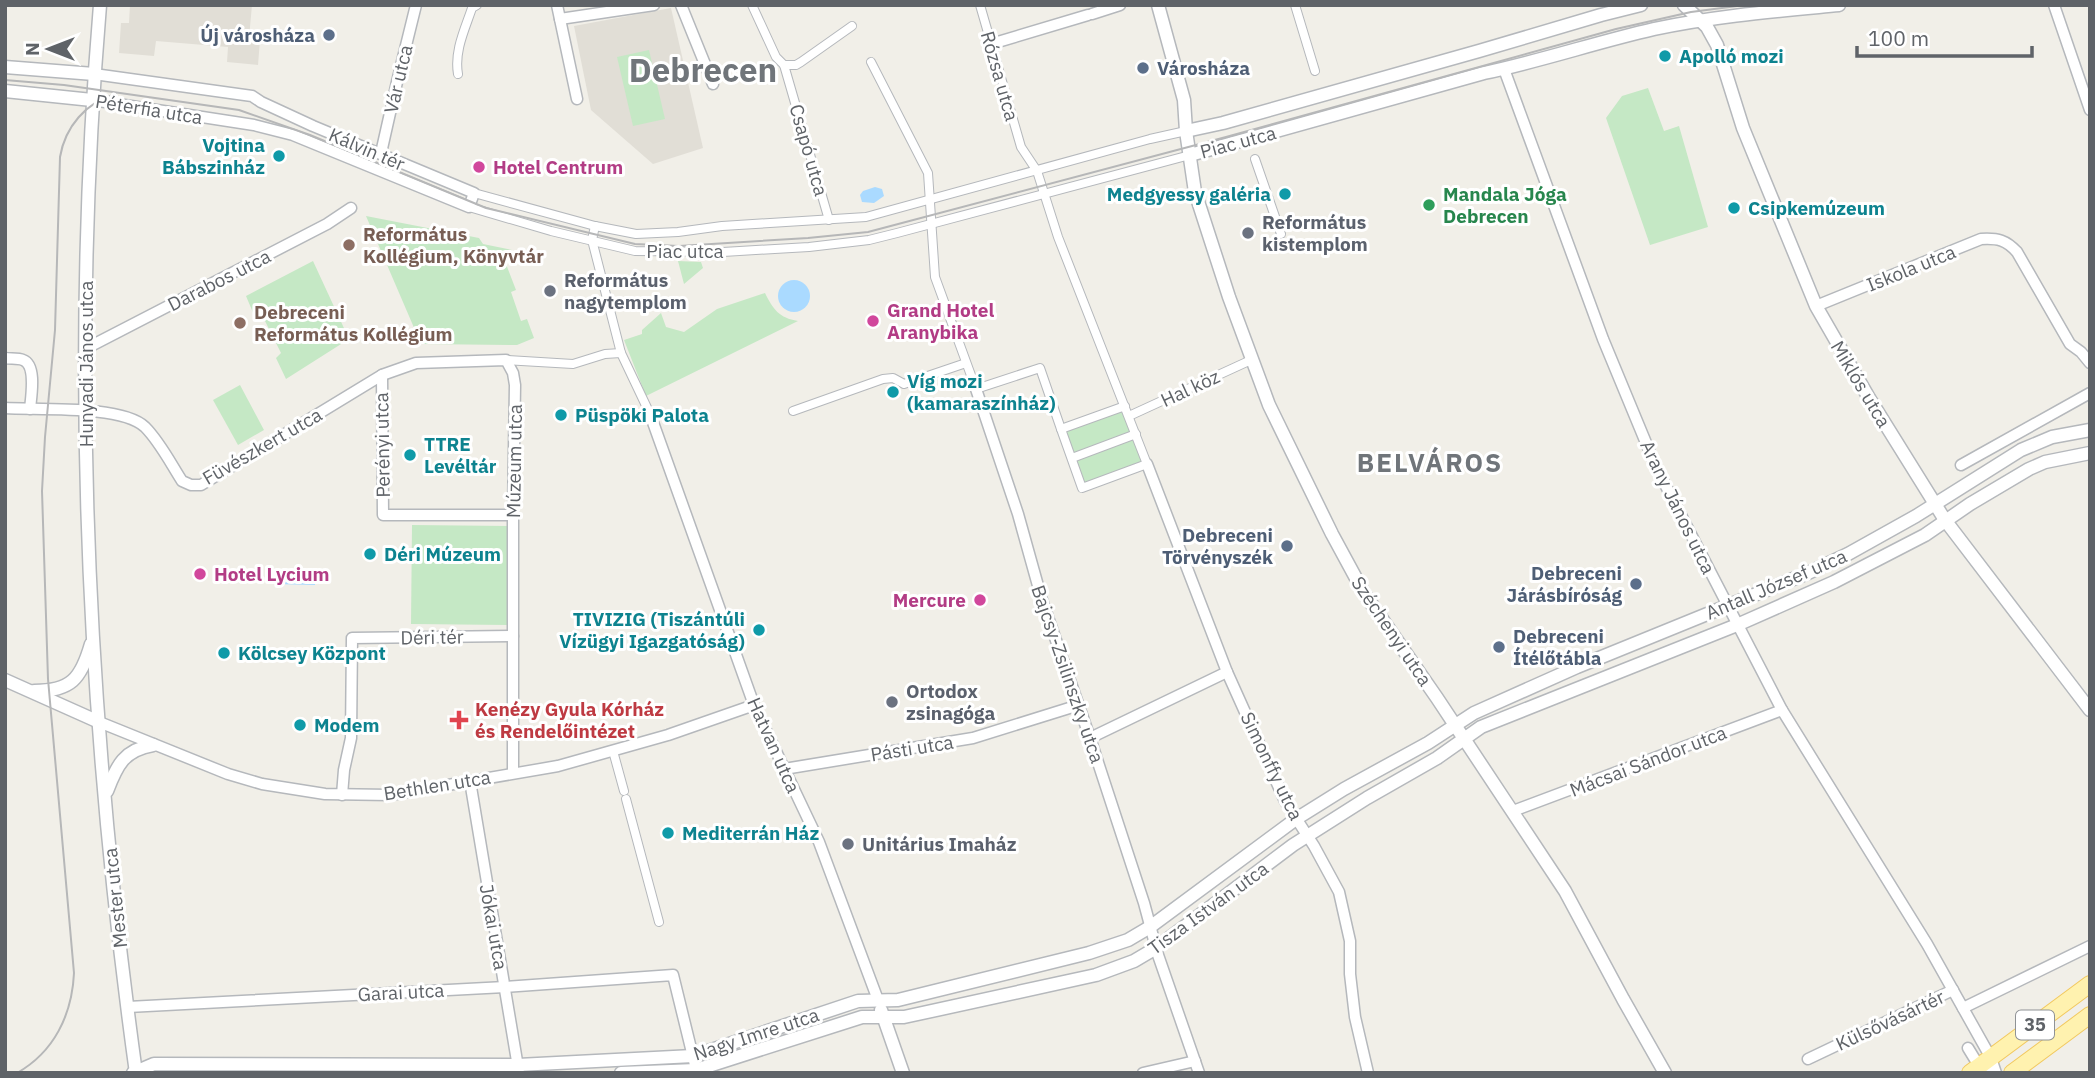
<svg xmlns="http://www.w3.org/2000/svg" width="2095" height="1078" font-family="'IBM Plex Sans',sans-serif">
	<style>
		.education { fill: #e1ded6 }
		.green { fill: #c5e8c5 }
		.water { fill: #aadaff }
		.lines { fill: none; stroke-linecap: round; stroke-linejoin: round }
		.pedestrian-casing { stroke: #b5b8bc; stroke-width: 10 }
		.minor-casing { stroke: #b5b8bc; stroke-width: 13 }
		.tertiary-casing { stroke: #b5b8bc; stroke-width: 15 }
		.primary-casing { stroke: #f2c960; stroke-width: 18 }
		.pedestrian { stroke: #fff; stroke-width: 8 }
		.minor { stroke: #fff; stroke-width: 10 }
		.tertiary { stroke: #fff; stroke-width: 12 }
		.primary { stroke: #fff2af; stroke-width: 16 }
		.tram { stroke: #b6b7b8; stroke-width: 2 }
		.service-dot { fill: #5c6f8a; stroke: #fff; stroke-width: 2.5 }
		.culture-dot { fill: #0f9aa8; stroke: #fff; stroke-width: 2.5 }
		.hotel-dot { fill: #d1479c; stroke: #fff; stroke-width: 2.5 }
		.leisure-dot { fill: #2e9e5b; stroke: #fff; stroke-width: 2.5 }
		.worship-dot { fill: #6b7280; stroke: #fff; stroke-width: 2.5 }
		.education-dot { fill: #8d6e63; stroke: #fff; stroke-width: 2.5 }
		.health-dot { fill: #e0444e; stroke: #fff; stroke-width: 2.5 }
		.labels { text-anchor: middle; stroke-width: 6; stroke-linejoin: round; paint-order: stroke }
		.shield { fill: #fff; stroke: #8f9295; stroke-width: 2 }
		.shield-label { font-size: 18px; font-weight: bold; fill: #5f6368 }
		.service-label { font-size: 19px; font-weight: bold; fill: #4e5e75; stroke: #fff; text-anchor: end }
		.culture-label { font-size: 19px; font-weight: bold; fill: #0d838f; stroke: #fff; text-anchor: start }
		.street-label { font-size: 19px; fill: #5f6368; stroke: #fff }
		.hotel-label { font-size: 19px; font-weight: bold; fill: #b23c85; stroke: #fff; text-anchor: start }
		.leisure-label { font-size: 19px; font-weight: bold; fill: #27864d; stroke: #fff; text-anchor: start }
		.worship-label { font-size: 19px; font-weight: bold; fill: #5b616d; stroke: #fff; text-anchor: start }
		.education-label { font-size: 19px; font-weight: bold; fill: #785e54; stroke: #fff; text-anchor: start }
		.health-label { font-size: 19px; font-weight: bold; fill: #be3a42; stroke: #fff; text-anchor: start }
		.district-label { font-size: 26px; font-weight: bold; letter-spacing: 2px; fill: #70757a; stroke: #fff }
		.town-label { font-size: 33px; font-weight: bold; fill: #70757a; stroke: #fff }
	</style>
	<rect width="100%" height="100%" fill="#f1efe8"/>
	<g class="education">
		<path d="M130 5H252L249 38 260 40 258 65 227 62 228 47 156 41 154 56 119 53 121 23H129Z"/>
		<path d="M671 8 703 148 653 164 591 110 574 26Z"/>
	</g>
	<g class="green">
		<path d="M649 50 665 119 633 126 617 57Z"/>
		<path d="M1648 88 1664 131 1679 126 1708 227 1650 245 1606 118 1622 96Z"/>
		<path d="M366 216 479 238 483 244 512 250 506 264 516 290 511 292 521 321 527 319 534 338 517 345 421 344Z"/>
		<path d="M313 261 349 339 286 379 276 358 281 353 264 319 257 322 246 296Z"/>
		<path d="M678 261 701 262 703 268 684 284Z"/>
		<path d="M765 293C773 309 779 318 798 321L646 396 624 340 642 334V330L661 313 666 327 684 332 717 309Z"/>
		<path d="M240 385 264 430 238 445 213 400Z"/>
		<path d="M1125 406 1147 464 1082 488 1061 429Z"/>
		<path d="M412 525 509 526 508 625 411 624Z"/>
	</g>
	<g class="water">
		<path d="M875 187 882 189 884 196 874 203 862 202 860 195 863 191Z"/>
		<circle cx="794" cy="296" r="16"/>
		<path d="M275 576H315V585L275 584Z"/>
	</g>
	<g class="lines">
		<g class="pedestrian-casing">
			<g id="pedestrian">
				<path d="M752 5 776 57 784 65 829 220"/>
				<path d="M980 5 1021 147 1037 171 1058 237 1147 464 1082 488 1061 429 1125 406"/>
				<path d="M1295 5 1315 71"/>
				<path d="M871 62 928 173 935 277 976 389 1040 368 1061 429"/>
				<path d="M784 65H796L801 62 852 26"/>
				<path d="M458 74C454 51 465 29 472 8L477 5"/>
				<path d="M1255 159 1281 234"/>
				<path d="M474 193 595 226 636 234 678 232 722 226 866 217 1150 139 1186 131"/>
				<path d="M469 207 551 231 635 251 723 252 809 247 869 240 897 233 1190 155"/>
				<path d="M595 226 592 240 621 353 650 414"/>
				<path d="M506 360 573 364 605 354 621 353"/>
				<path d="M793 411 883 379 893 378 904 384 966 363"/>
				<path d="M1129 416 1251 360"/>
				<path d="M1072 458 1136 434"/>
				<path d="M613 751 624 791"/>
				<path d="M626 799 659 922"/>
			</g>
		</g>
		<g class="minor-casing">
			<g id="minor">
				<path d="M557 5 577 99"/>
				<path d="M681 5 713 84"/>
				<path d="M2054 5 2090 110"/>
				<path d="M1092 14 1120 5"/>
				<path d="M560 19 654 5"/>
				<path d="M991 44 1088 15"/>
				<path d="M1504 69 1603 339 1656 467 1782 710 1927 944 1991 1058 1996 1073"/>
				<path d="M92 100 254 125 293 135 469 207 474 193 313 126 261 102 252 96 94 74"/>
				<path d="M381 153 397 82 416 5"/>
				<path d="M1816 306 1981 239C1998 238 2006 240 2017 252L2070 344 2081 352 2090 363"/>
				<path d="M85 349 327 224 351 208"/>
				<path d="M5 358C10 359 18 358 23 360 37 365 31 397 30 409"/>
				<path d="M382 375 383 515H513"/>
				<path d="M976 389 1018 514 1042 600 1090 738 1144 903 1158 955 1199 1073"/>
				<path d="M5 408C38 410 122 405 145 427 160 442 171 464 182 481L191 485H201L382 375 416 363 506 360 513 373 515 385 513 515V773"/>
				<path d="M650 414 754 705 819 842 878 1000"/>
				<path d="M1147 464 1227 672 1285 801 1314 846 1339 892 1350 941V974L1355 1017 1368 1073"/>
				<path d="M1961 465 2090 393"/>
				<path d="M99 722 228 774 262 784 325 794 390 795 558 766 668 735 754 705"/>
				<path d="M1090 738 1227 672"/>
				<path d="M784 769 973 738 1079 705"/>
				<path d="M470 781 519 1073"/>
				<path d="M342 795 344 770 351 738 352 638 513 636"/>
				<path d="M1513 811 1782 710"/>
				<path d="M128 1007 505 987 673 975 697 1073"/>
				<path d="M1963 1008 2090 946"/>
				<path d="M1968 1048 1979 1066 1988 1073"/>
				<path d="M1808 1059 1953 990"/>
				<path d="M1143 1073 1195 1061"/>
			</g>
		</g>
		<g class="tertiary-casing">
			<g id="tertiary">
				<path d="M100 5C70 361 87 720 136 1073"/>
				<path d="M1158 5 1184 100 1186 131 1195 192 1229 297 1269 405 1332 534 1364 593 1437 698 1565 891 1623 999 1665 1073"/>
				<path d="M1684 5 1707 27 1717 45 1743 128 1816 306 1869 398 1945 520 2090 710"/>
				<path d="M5 67 94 74"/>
				<path d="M5 91 92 100"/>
				<path d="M1186 131 1223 123 1479 51 1601 15 1641 5"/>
				<path d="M1190 155 1484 73C1541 61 1597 42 1654 29 1715 16 1777 11 1839 5"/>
				<path d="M5 680 99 722"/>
				<path d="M34 691C71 691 81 679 91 644"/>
				<path d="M107 791C117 765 124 750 153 745"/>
				<path d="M881 1010 903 1073"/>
				<path d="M133 1073 154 1064 518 1065 693 1056 858 1001 898 1000 1089 953 1128 940 1150 927 1296 819 1344 789 1428 743 1474 713 1577 667 1808 573 1848 554 1916 516 2021 450 2052 437 2090 430"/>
				<path d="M621 1073 696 1070 862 1017H904L1096 975 1134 961 1156 948 1293 845 1367 798 1437 758 1481 727 1737 625 1834 582 1925 535 1970 504 2029 469 2045 462 2090 453"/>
			</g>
		</g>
		<g class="primary-casing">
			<g id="primary">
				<path d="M1970 1073 2090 984"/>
				<path d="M2012 1073 2090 1015"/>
			</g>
		</g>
		<use href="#pedestrian" class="pedestrian"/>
		<use href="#minor" class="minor"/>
		<use href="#tertiary" class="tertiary"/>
		<use href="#primary" class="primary"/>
		<g class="tram">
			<path d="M5 80 64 85 239 110 310 135 486 208 635 244 679 246 808 238 868 232 1226 137 1616 29 1691 12 1745 5"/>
			<path d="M17 1073C54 1052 72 1015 74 973L48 679 42 491 45 437 55 330 60 157C65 127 86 102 116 94"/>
		</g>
	</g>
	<g class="service-dot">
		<circle cx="329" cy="35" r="7"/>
		<circle cx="1143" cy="68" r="7"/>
		<circle cx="1287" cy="546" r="7"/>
		<circle cx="1636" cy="584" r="7"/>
		<circle cx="1499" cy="647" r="7"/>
	</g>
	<g class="culture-dot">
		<circle cx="1665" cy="56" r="7"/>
		<circle cx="279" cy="156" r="7"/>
		<circle cx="1285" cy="194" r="7"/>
		<circle cx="1734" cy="208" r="7"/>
		<circle cx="893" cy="392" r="7"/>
		<circle cx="561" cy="415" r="7"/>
		<circle cx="410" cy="455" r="7"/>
		<circle cx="370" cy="554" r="7"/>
		<circle cx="759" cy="630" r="7"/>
		<circle cx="224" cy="653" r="7"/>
		<circle cx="300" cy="725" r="7"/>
		<circle cx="668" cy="833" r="7"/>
	</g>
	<g class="hotel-dot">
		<circle cx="479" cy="167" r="7"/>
		<circle cx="873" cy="321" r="7"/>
		<circle cx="200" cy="574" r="7"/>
		<circle cx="980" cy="600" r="7"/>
	</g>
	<circle class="leisure-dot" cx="1429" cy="205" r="7"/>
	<g class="worship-dot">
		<circle cx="1248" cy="233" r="7"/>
		<circle cx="550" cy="291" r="7"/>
		<circle cx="892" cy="702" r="7"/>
		<circle cx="848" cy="844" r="7"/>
	</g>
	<g class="education-dot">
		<circle cx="349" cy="245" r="7"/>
		<circle cx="240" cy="323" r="7"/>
	</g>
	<path class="health-dot" d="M455.5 709.5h7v7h7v7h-7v7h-7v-7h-7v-7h7z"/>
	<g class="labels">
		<rect class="shield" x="2016" y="1010.5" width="38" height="29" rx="5"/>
		<g class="shield-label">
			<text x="2035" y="1031">35</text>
		</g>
		<g class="service-label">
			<text x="315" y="42">Új városháza</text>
			<text x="1157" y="75" text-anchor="start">Városháza</text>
			<text x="1273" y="542">Debreceni<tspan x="1273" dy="22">Törvényszék</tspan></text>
			<text x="1622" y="580">Debreceni<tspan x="1622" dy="22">Járásbíróság</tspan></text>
			<text x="1513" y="643" text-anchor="start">Debreceni<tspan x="1513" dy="22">Ítélőtábla</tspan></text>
		</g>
		<g class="culture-label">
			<text x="1679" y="63">Apolló mozi</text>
			<text x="265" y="152" text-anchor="end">Vojtina<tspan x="265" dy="22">Bábszinház</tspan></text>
			<text x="1271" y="201" text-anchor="end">Medgyessy galéria</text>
			<text x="1748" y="215">Csipkemúzeum</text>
			<text x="907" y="388">Víg mozi<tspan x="907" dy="22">(kamaraszínház)</tspan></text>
			<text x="575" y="422">Püspöki Palota</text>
			<text x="424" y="451">TTRE<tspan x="424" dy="22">Levéltár</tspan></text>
			<text x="384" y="561">Déri Múzeum</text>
			<text x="745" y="626" text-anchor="end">TIVIZIG (Tiszántúli<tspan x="745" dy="22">Vízügyi Igazgatóság)</tspan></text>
			<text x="238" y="660">Kölcsey Központ</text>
			<text x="314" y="732">Modem</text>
			<text x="682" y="840">Mediterrán Ház</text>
		</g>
		<g class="street-label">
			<text transform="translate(1000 76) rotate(74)" y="7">Rózsa utca</text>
			<text transform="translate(398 79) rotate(-77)" y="7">Vár utca</text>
			<text transform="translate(149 109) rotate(9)" y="7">Péterfia utca</text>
			<text transform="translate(1238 142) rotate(-15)" y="7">Piac utca</text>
			<text transform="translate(367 149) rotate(23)" y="7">Kálvin tér</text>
			<text transform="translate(809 150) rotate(74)" y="7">Csapó utca</text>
			<text x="685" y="258">Piac utca</text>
			<text transform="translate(1911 268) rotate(-22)" y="7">Iskola utca</text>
			<text transform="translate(219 280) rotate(-27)" y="7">Darabos utca</text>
			<text transform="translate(86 364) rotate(-90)" y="7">Hunyadi János utca</text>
			<text transform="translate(1861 384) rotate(59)" y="7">Miklós utca</text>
			<text transform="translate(1190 388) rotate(-25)" y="7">Hal köz</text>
			<text transform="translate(382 445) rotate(-91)" y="7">Perényi utca</text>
			<text transform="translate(262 446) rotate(-30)" y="7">Füvészkert utca</text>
			<text transform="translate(514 461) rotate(-89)" y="7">Múzeum utca</text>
			<text transform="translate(1678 507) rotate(64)" y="7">Arany János utca</text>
			<text transform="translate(1776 584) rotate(-23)" y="7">Antall József utca</text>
			<text transform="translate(1392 631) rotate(56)" y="7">Széchenyi utca</text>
			<text transform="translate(432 637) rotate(-1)" y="7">Déri tér</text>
			<text transform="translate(1068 674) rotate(71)" y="7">Bajcsy-Zsilinszky utca</text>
			<text transform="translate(774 745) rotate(66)" y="7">Hatvan utca</text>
			<text transform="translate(912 748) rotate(-9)" y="7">Pásti utca</text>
			<text transform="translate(1648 761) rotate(-21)" y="7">Mácsai Sándor utca</text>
			<text transform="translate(1272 766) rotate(64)" y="7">Simonffy utca</text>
			<text transform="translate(437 785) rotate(-9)" y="7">Bethlen utca</text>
			<text transform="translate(115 898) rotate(-96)" y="7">Mester utca</text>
			<text transform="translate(1208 908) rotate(-36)" y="7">Tisza István utca</text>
			<text transform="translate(494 927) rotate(80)" y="7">Jókai utca</text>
			<text transform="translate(401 992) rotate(-3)" y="7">Garai utca</text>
			<text transform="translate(1890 1020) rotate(-25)" y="7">Külsővásártér</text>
			<text transform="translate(756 1034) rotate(-18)" y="7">Nagy Imre utca</text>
		</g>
		<g class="hotel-label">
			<text x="493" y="174">Hotel Centrum</text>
			<text x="887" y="317">Grand Hotel<tspan x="887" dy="22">Aranybika</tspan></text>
			<text x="214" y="581">Hotel Lycium</text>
			<text x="966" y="607" text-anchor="end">Mercure</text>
		</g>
		<g class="leisure-label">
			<text x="1443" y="201">Mandala Jóga<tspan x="1443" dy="22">Debrecen</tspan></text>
		</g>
		<g class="worship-label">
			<text x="1262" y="229">Református<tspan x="1262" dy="22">kistemplom</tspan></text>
			<text x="564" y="287">Református<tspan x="564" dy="22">nagytemplom</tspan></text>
			<text x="906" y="698">Ortodox<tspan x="906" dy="22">zsinagóga</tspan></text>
			<text x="862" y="851">Unitárius Imaház</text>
		</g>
		<g class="education-label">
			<text x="363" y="241">Református<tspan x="363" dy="22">Kollégium, Könyvtár</tspan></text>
			<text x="254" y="319">Debreceni<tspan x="254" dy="22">Református Kollégium</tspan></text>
		</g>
		<g class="health-label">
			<text x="475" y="716">Kenézy Gyula Kórház<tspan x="475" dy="22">és Rendelőintézet</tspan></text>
		</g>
		<g class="district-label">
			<text x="1430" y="472">BELVÁROS</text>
		</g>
		<g class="town-label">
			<text x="703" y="82">Debrecen</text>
		</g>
	</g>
	<rect width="2095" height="1078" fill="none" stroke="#5f6368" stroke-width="14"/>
	<g transform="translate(49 49) rotate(270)" stroke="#ffffff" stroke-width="5" paint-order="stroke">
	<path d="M0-5L12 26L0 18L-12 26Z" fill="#5f6368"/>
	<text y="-10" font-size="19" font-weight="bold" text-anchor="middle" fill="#5f6368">N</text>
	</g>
	<path d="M1857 46v10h175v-10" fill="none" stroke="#5f6368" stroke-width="3.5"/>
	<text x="1868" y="46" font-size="21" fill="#5f6368" stroke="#ffffff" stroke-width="5" paint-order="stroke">100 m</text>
</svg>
